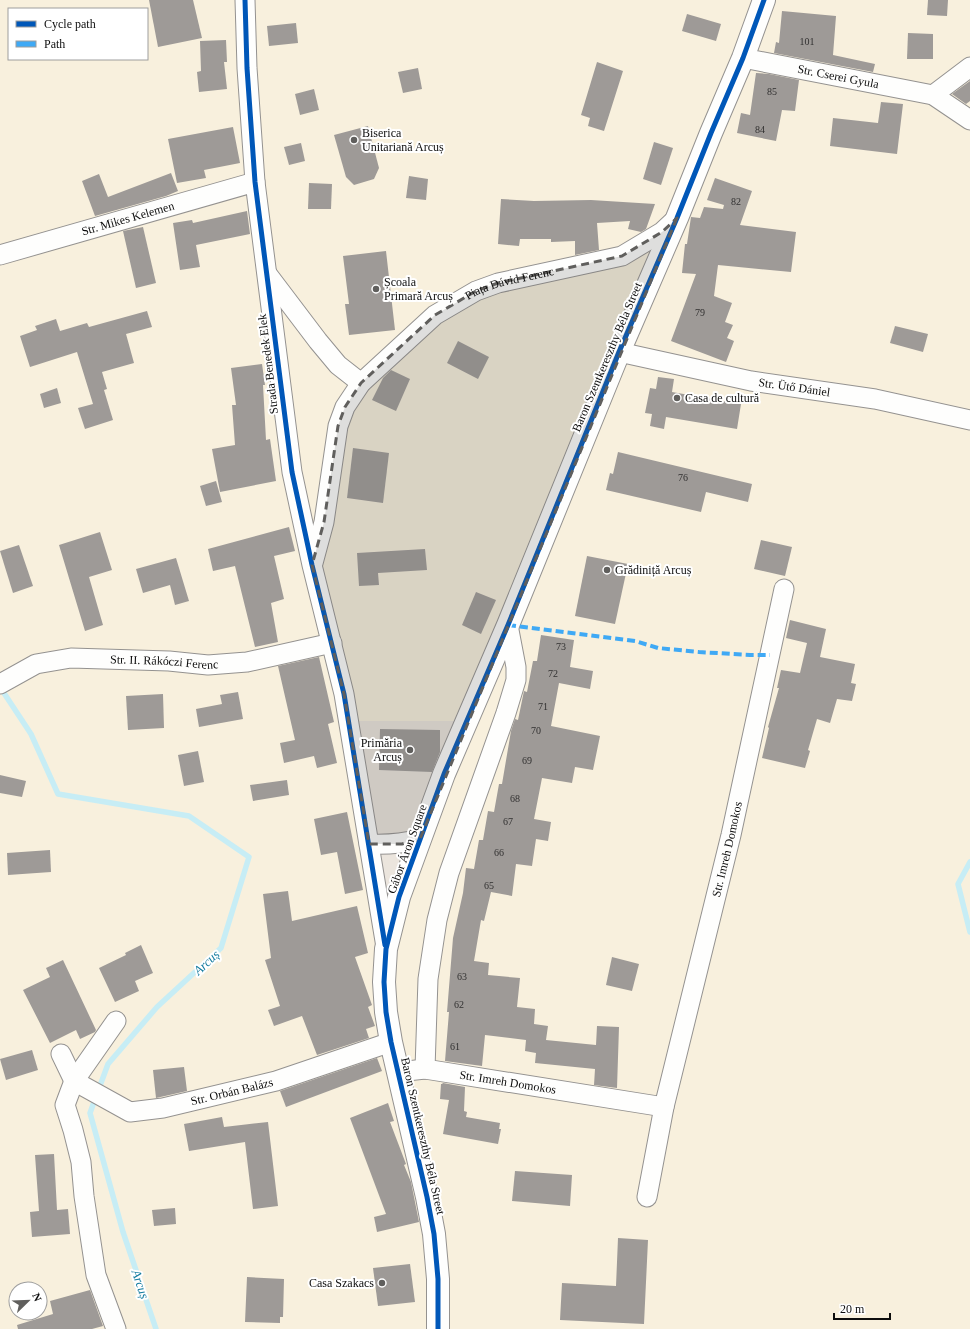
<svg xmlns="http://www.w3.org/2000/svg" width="970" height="1329" font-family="Georgia,serif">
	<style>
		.farmland { fill: #f8f0dd; fill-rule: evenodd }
		.plaza { fill: #ebe5dd }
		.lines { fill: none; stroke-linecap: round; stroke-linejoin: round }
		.stream { stroke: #c7edf5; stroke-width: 5.5 }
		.building { fill: #9e9a97 }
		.minor-casing { stroke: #949290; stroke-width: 21 }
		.tertiary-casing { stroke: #949290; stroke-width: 24 }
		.minor { stroke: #fefefd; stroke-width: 19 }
		.tertiary { stroke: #fefefd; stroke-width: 22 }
		.quiet { stroke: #3fa9f5; stroke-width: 4; stroke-dasharray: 8 4; stroke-linecap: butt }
		.cycleway-casing { stroke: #fff; stroke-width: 8 }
		.cycleway { stroke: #0057b8; stroke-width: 5 }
		.marked { fill: #605f5d; fill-opacity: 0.2; stroke: #605f5d; stroke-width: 3; stroke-dasharray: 8 5; stroke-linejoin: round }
		.poi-dot { fill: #605f5d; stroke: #fff; stroke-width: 1.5 }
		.labels { text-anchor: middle; stroke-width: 4; stroke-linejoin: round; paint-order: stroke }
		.number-label { font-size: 10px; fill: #313030 }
		.street-label { font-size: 12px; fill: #0d0d0d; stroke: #fff }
		.poi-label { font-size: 12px; fill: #0d0d0d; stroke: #fff; text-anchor: start }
		.water-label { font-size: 13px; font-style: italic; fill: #157ca0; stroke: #fff }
	</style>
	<rect width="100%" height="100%" fill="#fbf7f1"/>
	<path class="farmland" d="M0 0H970V1329H0ZM9 9H147V59H9ZM16 1289H40V1313H16Z"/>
	<path class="plaza" d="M354 721H467L386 949Z"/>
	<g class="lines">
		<g class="stream">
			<path d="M0 687 31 734 58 794 189 816 249 857 221 948 157 1007 108 1064 90 1113 123 1232 156 1329"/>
			<path d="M970 862 958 884 970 932"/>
		</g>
	</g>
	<g class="building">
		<path d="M149 0H193L202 38 158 47Z"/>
		<path d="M928 0H948L947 16 927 15Z"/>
		<path d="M782 11 836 16 833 55 875 64 873 72 774 53 776 42 779 43Z"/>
		<path d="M687 14 721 24 716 41 682 31Z"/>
		<path d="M296 23 298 43 269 46 267 26Z"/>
		<path d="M908 33 933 34V59H907Z"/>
		<path d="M226 40 227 62H224L227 89 199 92 197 72 201 71 200 41Z"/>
		<path d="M597 62 623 71 604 131 588 126 590 118 581 115Z"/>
		<path d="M418 68 422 89 403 93 398 72Z"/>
		<path d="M756 73 769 74 799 80 795 111 782 110 776 141 737 133 741 113 750 115Z"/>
		<path d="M970 81V101L966 104 952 94Z"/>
		<path d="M314 89 319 110 300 115 295 94Z"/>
		<path d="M881 102 903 104 897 154 830 146 833 118 878 123Z"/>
		<path d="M368 126 379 168 374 179 354 185 346 177 334 135Z"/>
		<path d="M233 127 240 163 204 170 206 178 177 183 168 139Z"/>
		<path d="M654 142 673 148 661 185 643 179Z"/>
		<path d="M301 143 305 161 289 165 284 147Z"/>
		<path d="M171 173 178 191 166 196 95 216 82 181 99 174 108 197Z"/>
		<path d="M409 176 428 179 426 200 406 198Z"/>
		<path d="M715 178 752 191 740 225 796 232 791 272 718 265 714 296 732 303 725 322 733 325 727 338 734 341 726 362 671 341 696 274 682 273 685 244H687L691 217 700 218 704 207 723 209 724 205 707 200Z"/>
		<path d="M309 183 332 184 331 209H308Z"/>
		<path d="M501 199 534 201 591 200 655 204 646 229 641 232 628 229 630 221 597 223 599 250 575 255V241L551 242V239H520L519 246 498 244Z"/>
		<path d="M247 211 250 234 196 245 200 267 180 270 173 223 192 220 193 223Z"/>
		<path d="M143 227 156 283 136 288 123 231Z"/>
		<path d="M386 251 395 330 349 335 345 304H349L343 256Z"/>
		<path d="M147 311 152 327 126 334 134 363 102 372 107 389 104 390 113 420 85 429 78 408 93 404 77 352 30 367 20 336 37 330 35 326 56 319 60 331 87 323 89 327Z"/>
		<path d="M895 326 928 334 923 352 890 343Z"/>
		<path d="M458 341 489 357 478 379 447 363Z"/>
		<path d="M262 364 265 385H263L266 440 270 439 276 481 220 492 212 449 235 445 232 405H236L231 368Z"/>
		<path d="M391 370 410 379 396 411 372 400 383 378Z"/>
		<path d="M658 377 674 379 672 392 741 404 737 429 666 417 664 429 650 426 652 414 645 413 650 388 656 389Z"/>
		<path d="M57 388 61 403 44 408 40 394Z"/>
		<path d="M353 448 389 453 383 503 347 498Z"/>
		<path d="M618 452 752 484 748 502 706 492 701 512 606 490 610 473 613 474Z"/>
		<path d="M216 481 222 502 206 506 200 486Z"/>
		<path d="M289 527 295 551 274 556 284 599 271 603 278 642 255 647 235 566 213 571 208 549Z"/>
		<path d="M100 532 112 570 89 577 103 625 85 631 59 545Z"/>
		<path d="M761 540 792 547 785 576 754 569Z"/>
		<path d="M19 545 33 586 13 593 0 551Z"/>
		<path d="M425 549 427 570 378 573 379 585 359 586 357 553Z"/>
		<path d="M587 556 628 564 615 624 575 616Z"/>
		<path d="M176 558 189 601 175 605 170 585 143 593 136 569Z"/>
		<path d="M476 592 496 600 481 634 462 625Z"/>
		<path d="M790 620 826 629 820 657 855 664 851 683 856 684 852 701 837 699 830 723 817 719 808 750 810 751 805 768 762 758 769 728 768 727 779 688H777L781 670 800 673 807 643 786 638Z"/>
		<path d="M541 635 574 640 570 667 593 671 590 689 559 683 551 726 600 736 593 770 575 767 572 783 542 778 534 819 551 822 548 841 536 839 532 866 516 864 512 896 491 892 484 921 481 920 474 961 489 963 488 975 520 978 517 1007 535 1009 534 1024 548 1026 546 1040 596 1045 597 1026 619 1027 617 1088 594 1085 595 1069 535 1063 536 1053 525 1051 526 1040 485 1035 482 1066 445 1061 449 1012H447L453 938 463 893 466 868 474 869 479 840H483L488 811 494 812 499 784H502L511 731 515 719 518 720 524 691 527 692 533 661H537Z"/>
		<path d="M319 657 334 722 328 724 337 763 317 768 314 756 284 763 280 743 295 740 278 666Z"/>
		<path d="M238 692 243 719 199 727 196 709 222 704 220 695Z"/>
		<path d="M163 694 164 728 128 730 126 696Z"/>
		<path d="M380 729 440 730V752L432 772 379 770Z"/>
		<path d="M198 751 204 782 184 786 178 755Z"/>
		<path d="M0 775 26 781 22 797 0 793Z"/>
		<path d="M287 780 289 795 253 801 250 785Z"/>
		<path d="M347 812 363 890 345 894 337 852 321 855 314 819Z"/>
		<path d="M50 850 51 872 8 875 7 853Z"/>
		<path d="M288 891 292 921 357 906 368 953 355 957 372 1005 368 1007 375 1026 366 1029 369 1038 317 1055 302 1016 274 1026 268 1010 280 1006 265 960 271 958 263 894Z"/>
		<path d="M141 945 153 973 135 981 139 991 115 1002 99 968 126 955 125 953Z"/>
		<path d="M612 957 639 964 632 991 606 985Z"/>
		<path d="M63 960 96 1030 95 1032 80 1039 76 1030 50 1043 23 990 50 977 46 968Z"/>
		<path d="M32 1050 38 1070 6 1080 0 1059Z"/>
		<path d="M377 1058 382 1071 286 1107 280 1091Z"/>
		<path d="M184 1067 187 1091 156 1098 153 1070Z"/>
		<path d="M443 1083 465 1087 464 1111 467 1112 466 1117 500 1123 499 1129H501L498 1144 443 1134 449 1100 440 1099 441 1084H442Z"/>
		<path d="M388 1103 394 1121 390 1122 406 1164 404 1165 411 1182 419 1222 377 1232 374 1217 386 1214 350 1118Z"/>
		<path d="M222 1117 224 1127 268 1122 278 1206 253 1209 245 1142 189 1151 184 1124Z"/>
		<path d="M54 1154 57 1210 68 1209 70 1234 32 1237 30 1212 39 1211 35 1155Z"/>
		<path d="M515 1171 572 1175 570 1206 512 1201Z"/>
		<path d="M175 1208 176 1224 154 1226 152 1210Z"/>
		<path d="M618 1238 648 1240 644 1324 560 1320 562 1283 616 1286Z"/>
		<path d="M410 1264 415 1302 378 1306 373 1268Z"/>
		<path d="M247 1277 284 1279 283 1317H280V1323L245 1322Z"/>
		<path d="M90 1290 103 1326 92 1329H18L17 1325 53 1314 50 1301Z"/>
	</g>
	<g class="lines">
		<g class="minor-casing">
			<g id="minor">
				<path d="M245 0 247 68 255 182 292 472 312 565 344 694 386 947"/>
				<path id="s1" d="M743 58 933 95 970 120"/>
				<path d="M933 95 970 67"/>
				<path id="s2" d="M0 255 255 182"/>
				<path d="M268 275 318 341 338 365 361 383"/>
				<path id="s3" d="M619 352 751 381 875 399 970 420"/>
				<path id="s4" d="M313 563 324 522 338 426 345 407 361 383 435 315 476 291 498 283 622 256 662 232 677 218"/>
				<path id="s5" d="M0 684 36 664 71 658 169 661 208 665 247 662 332 643"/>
				<path d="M369 844C388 845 401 844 420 839"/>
				<path id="s6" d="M61 1054 74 1081 130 1112 163 1108 276 1081 391 1042"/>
				<path d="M425 1069 428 979 437 920 449 873 506 713 516 680V667L508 625"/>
				<path id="s7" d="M398 1072 425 1069 664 1107"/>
				<path id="s8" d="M647 1197 664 1107 731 835 784 589"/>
				<path d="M116 1329 96 1275 84 1196 81 1162 73 1130 65 1105 74 1081 116 1021"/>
			</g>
		</g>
		<g class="tertiary-casing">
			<path id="tertiary" d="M438 1329V1279L434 1234 427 1197 391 1042 386 1012 384 982 386 949 399 897 444 774 508 625 619 352 677 218 711 133 743 58 764 0"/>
		</g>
		<use href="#minor" class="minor"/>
		<use href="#tertiary" class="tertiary"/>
		<path class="quiet" d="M508 625 635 641 658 648 699 652 750 655H770"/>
		<g class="cycleway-casing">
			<g id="cycleway">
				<path d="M245 0 247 68 255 182 292 472 312 565 344 694 385 945"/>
				<path d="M438 1329V1279L434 1234 427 1197 391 1042 386 1012 384 982 386 949 399 897 444 774 508 625 619 352 677 218 711 133 743 58 764 0"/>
			</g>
		</g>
		<use href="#cycleway" class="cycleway"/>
	</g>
	<path class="marked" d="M677 218 420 839 402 844H369L344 694 312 565 324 522 338 426 345 407 361 383 435 315 476 291 498 283 622 256 662 232Z"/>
	<g class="poi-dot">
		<circle cx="354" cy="140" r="4"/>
		<circle cx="376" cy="289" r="4"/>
		<circle cx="677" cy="398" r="4"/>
		<circle cx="607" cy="570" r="4"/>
		<circle cx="410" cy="750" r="4"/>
		<circle cx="382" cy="1283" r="4"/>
	</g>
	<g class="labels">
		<g class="number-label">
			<text x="807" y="45">101</text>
			<text x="772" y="95">85</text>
			<text x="760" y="133">84</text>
			<text x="736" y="205">82</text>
			<text x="700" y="316">79</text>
			<text x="683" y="481">76</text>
			<text x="561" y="650">73</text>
			<text x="553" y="677">72</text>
			<text x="543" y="710">71</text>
			<text x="536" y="734">70</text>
			<text x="527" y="764">69</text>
			<text x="515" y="802">68</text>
			<text x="508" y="825">67</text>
			<text x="499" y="856">66</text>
			<text x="489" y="889">65</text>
			<text x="462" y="980">63</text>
			<text x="459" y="1008">62</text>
			<text x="455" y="1050">61</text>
		</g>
		<g class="street-label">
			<text dy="4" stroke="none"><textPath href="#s1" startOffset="97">Str. Cserei Gyula</textPath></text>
			<text dy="4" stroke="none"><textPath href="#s2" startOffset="133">Str. Mikes Kelemen</textPath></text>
			<text dy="4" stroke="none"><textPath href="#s4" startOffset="371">Piața Dávid Ferenc</textPath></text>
			<text transform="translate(607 357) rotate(-67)" y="4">Baron Szentkereszthy Béla Street</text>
			<text transform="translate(268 364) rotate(-97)" y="4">Strada Benedek Elek</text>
			<text dy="4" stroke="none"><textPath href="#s3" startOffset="179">Str. Ütő Dániel</textPath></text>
			<text dy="4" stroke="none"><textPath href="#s5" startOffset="170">Str. II. Rákóczi Ferenc</textPath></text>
			<text transform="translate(407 849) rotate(-70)" y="4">Gábor Áron Square</text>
			<text dy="4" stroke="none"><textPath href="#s8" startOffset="357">Str. Imreh Domokos</textPath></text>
			<text dy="4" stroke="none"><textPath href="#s7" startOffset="111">Str. Imreh Domokos</textPath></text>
			<text dy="4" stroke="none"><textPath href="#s6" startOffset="198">Str. Orbán Balázs</textPath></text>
			<text transform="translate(423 1136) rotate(77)" y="4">Baron Szentkereszthy Béla Street</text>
		</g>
		<g class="poi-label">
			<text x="362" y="137">Biserica<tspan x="362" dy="14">Unitariană Arcuș</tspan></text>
			<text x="384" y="286">Școala<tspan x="384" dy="14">Primară Arcuș</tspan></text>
			<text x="685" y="402">Casa de cultură</text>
			<text x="615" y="574">Grădiniță Arcuș</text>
			<text x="402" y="747" text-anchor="end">Primăria<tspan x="402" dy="14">Arcuș</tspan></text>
			<text x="374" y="1287" text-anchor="end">Casa Szakacs</text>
		</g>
		<g class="water-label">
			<text transform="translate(206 962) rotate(-43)" y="5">Arcuș</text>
			<text transform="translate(141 1284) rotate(71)" y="5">Arcuș</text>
		</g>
	</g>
	<rect x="8" y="8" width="140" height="52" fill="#ffffff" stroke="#9e9e9e"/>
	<rect x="16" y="21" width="20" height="6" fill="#0057b8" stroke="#9e9e9e"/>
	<text x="44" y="28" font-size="12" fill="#0d0d0d">Cycle path</text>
	<rect x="16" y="41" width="20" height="6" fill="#3fa9f5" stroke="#9e9e9e"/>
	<text x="44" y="48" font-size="12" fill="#0d0d0d">Path</text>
	<g transform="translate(28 1301) rotate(67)"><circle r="19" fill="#ffffff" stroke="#9e9e9e"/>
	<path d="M0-3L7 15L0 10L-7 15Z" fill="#605f5d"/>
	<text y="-6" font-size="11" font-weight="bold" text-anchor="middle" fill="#0d0d0d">N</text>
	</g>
	<path d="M834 1313v6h56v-6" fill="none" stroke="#0d0d0d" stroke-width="2"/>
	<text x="840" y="1313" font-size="12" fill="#0d0d0d" stroke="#ffffff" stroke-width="3" paint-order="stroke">20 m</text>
</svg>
